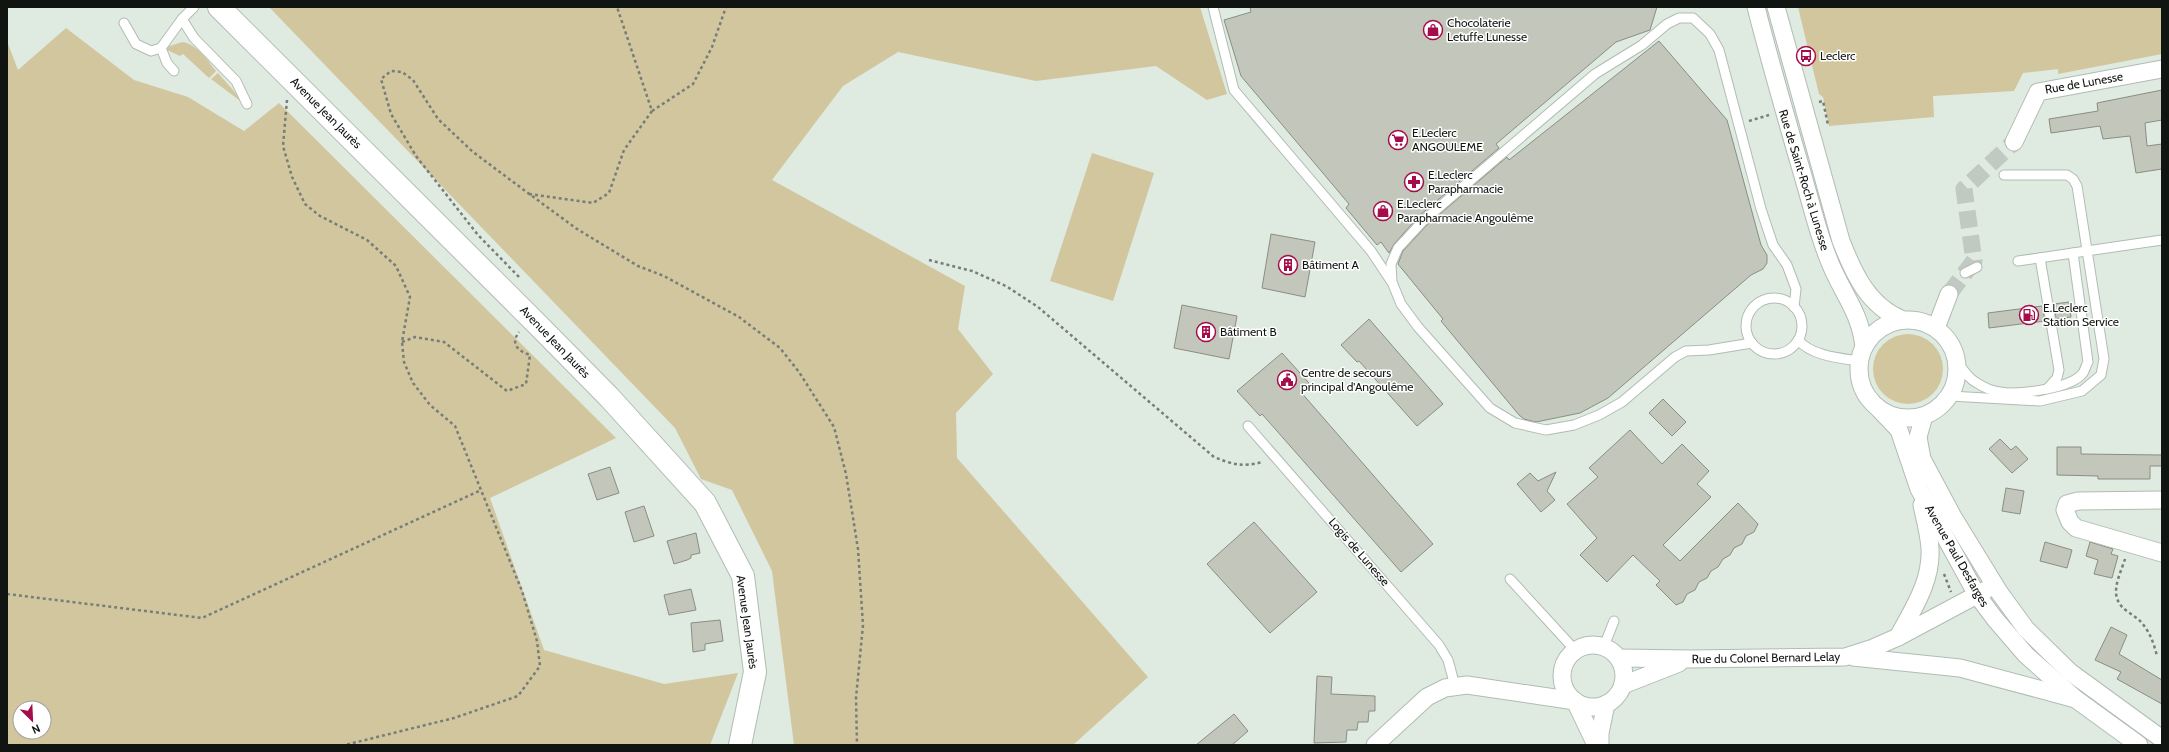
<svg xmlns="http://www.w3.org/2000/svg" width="2169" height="752" font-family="Cabin,sans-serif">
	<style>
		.green { fill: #d2c69e; fill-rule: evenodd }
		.building { fill: #c3c7bb; stroke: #8a8e82 }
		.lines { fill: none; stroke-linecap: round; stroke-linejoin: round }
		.minor-tunnel { stroke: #c0cac2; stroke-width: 17; stroke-dasharray: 17 8; stroke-linecap: butt }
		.service-casing { stroke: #b1bcb3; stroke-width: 11 }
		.minor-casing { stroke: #b1bcb3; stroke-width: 19 }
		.secondary-casing { stroke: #b1bcb3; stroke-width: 24 }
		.path { stroke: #777e78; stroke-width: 2.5; stroke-dasharray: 3 3; stroke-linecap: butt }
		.service { stroke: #fff; stroke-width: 9 }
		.minor { stroke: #fff; stroke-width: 17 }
		.secondary { stroke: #fff; stroke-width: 22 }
		.labels { text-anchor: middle; stroke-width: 3; stroke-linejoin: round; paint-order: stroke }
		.poi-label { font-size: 12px; fill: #111511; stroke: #fff; text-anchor: start }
		.street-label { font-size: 12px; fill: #111511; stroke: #fff }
	</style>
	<rect width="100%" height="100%" fill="#dfeae1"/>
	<g class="green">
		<path d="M269 7H1200L1227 94 1207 100 1156 66 1036 81 898 52 843 86 772 180 965 286 958 329 993 374 956 413 957 458 1148 677 1073 745H794L772 571 732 490 701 479 675 428Z"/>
		<path d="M1798 7H2162V54L2058 74V69L2023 73 2014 91 1933 96 1934 117 1829 126 1823 97 1819 94Z"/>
		<path d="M66 28 134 80 188 97 244 131 279 103 616 438 490 498 544 650 664 684 738 673 710 745H7V41L18 70ZM20 708H44V732H20Z"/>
		<path d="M182 42C197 44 207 60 216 71L209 78 183 54 180 56 167 50V47Z"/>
		<path d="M218 73 239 97V100L211 79Z"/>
		<path d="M1092 153 1154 173 1113 301 1050 281Z"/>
		<circle cx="1908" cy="369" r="35"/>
	</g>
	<g class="building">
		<path d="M1250 7H1657L1650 30 1616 42 1496 144 1499 148 1419 216 1394 244 1389 253 1381 242 1377 245 1346 208 1349 204 1241 76 1224 20 1251 12Z"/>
		<path d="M1659 41 1727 120 1761 245 1767 255V263L1763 269 1751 275 1608 398 1580 413 1536 422 1524 419 1519 415 1441 321 1443 319 1398 264 1403 251 1427 225 1507 157 1509 160Z"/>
		<path d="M2162 90V120L2145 123 2147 146 2162 144V169L2136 173 2130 136 2103 139 2100 126 2051 133 2049 119 2098 111 2097 103Z"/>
		<path d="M1271 234 1315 242 1305 297 1262 288Z"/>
		<path d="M2069 302 2071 317 2056 319 2054 304Z"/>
		<path d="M1182 305 1237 316 1229 359 1174 348Z"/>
		<path d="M2042 306 2045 321 1989 328 1988 313Z"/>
		<path d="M1369 319 1443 404 1417 426 1359 361 1357 362 1341 345Z"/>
		<path d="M1282 353 1309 383 1300 391 1433 544 1401 572 1262 414 1260 416 1237 391Z"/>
		<path d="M1663 399 1686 422 1672 436 1649 413Z"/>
		<path d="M1630 430 1662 464 1682 444 1709 471 1697 484 1711 497 1663 545 1680 561 1738 503 1758 524 1754 532 1746 536 1742 544 1734 548 1730 555 1723 559 1718 567 1711 571 1707 578 1699 582 1695 590 1687 594 1683 602 1676 605 1656 585 1660 581 1633 555 1607 582 1580 555 1597 538 1567 504 1598 477 1589 468Z"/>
		<path d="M2000 439 2011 450 2016 446 2028 459 2012 473 1989 449Z"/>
		<path d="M2057 447H2081V454L2162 455V466H2150V479H2098V476L2057 475Z"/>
		<path d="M610 467 619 493 597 500 588 474Z"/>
		<path d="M1556 472 1547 491 1555 500 1541 512 1517 484 1530 473 1538 481Z"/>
		<path d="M2006 488 2024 491 2020 514 2002 511Z"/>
		<path d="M644 506 654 536 634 542 625 512Z"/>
		<path d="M1254 522 1317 592 1270 633 1207 564Z"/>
		<path d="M696 533 700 553 691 555V558L687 560 674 564 667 541Z"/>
		<path d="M2045 542 2072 550 2067 568 2040 561Z"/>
		<path d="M2090 542 2113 549 2111 554 2118 556 2112 578 2094 574 2098 560 2086 556Z"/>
		<path d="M691 589 696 610 669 615 664 595Z"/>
		<path d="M720 620 723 641 705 644V650L693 652 691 623Z"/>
		<path d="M2111 627 2127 635 2119 654 2162 680V704L2117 679 2121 672 2095 660Z"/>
		<path d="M1317 676 1332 677 1331 694 1375 696V711H1369L1368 722H1358L1357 730H1347L1346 742 1314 743Z"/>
		<path d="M1234 714 1248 731 1232 745H1196Z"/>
	</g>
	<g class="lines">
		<path class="minor-tunnel" d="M1949 294 1974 261 1964 189 2014 142"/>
		<g class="service-casing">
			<g id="service">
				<path d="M1213 7 1234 90 1371 251 1391 281"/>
				<path d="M182 19 194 38 236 81 247 104"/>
				<path d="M124 23 136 44 151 51 161 48 182 19 194 7"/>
				<path d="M161 48 167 63 174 71"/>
				<path d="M2073 253 2162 240"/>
				<path d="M2040 258 2059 370 2057 378 2047 389"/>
				<path d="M1965 273 1977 267"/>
				<circle cx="1774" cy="326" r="28"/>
				<path d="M1798 340C1812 356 1839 358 1859 361"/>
				<path d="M1752 343 1709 350 1686 351 1675 357 1622 402 1599 415 1574 425 1546 430 1515 423 1490 408 1418 327 1401 304 1392 282 1391 264 1398 248 1423 221 1595 74 1642 45 1667 24 1679 18H1693L1710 34 1719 50 1761 209 1773 245 1787 265 1796 289 1794 307"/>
				<path d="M1958 363C1964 371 1969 379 1977 383 1983 387 1993 391 2000 392 2018 395 2071 389 2083 373 2085 370 2086 365 2088 362L2073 253 2018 261"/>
				<path d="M1950 396 2040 401 2082 391 2101 375 2104 359 2077 186 2073 179 2067 175H2004"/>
				<path d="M1248 426 1439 645 1448 660 1455 686"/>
				<path d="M1510 579 1575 650"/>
				<path d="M1604 646 1614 621"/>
			</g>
		</g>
		<g class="minor-casing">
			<g id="minor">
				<path d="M1756 7C1771 66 1788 124 1805 183 1812 207 1818 232 1827 255 1839 290 1860 309 1864 347"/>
				<path d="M1776 7 1841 241C1854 274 1868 306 1903 320"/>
				<path d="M2014 142 2038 92 2162 69"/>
				<circle cx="1908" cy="369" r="49"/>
				<path d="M1936 328 1949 294"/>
				<path d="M1879 409 1899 430 1919 489 1977 595 1995 619 2026 655 2077 700 2139 745"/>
				<path d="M1924 416 1918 437 1922 459 1953 517 1999 592 2026 629 2070 672 2162 739"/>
				<path d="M2162 500 2078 501 2067 504 2065 510 2070 522 2076 528 2162 553"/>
				<path d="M1898 637C1913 609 1932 581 1930 548 1929 534 1925 519 1922 505"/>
				<circle cx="1593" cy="676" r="31"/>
				<path d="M1853 657 1960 668 2072 698"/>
				<path d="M1619 658 1691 659 1845 657 1873 648 1898 637 1986 590"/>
				<path d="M1623 685 1679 663"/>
				<path d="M1375 745 1427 697 1445 688 1467 685 1575 701 1596 745"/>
				<path d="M1600 745V733L1606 704"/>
			</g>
		</g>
		<g class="secondary-casing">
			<path id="secondary" d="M219 7 539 326 609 397 705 503 743 576 755 672 740 745"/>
		</g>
		<g class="path">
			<path d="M287 100 283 146 292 177 305 204 320 216 367 240 396 266 410 297 402 342 404 362 413 383 430 405 455 426 522 591 537 641 540 666 518 696 454 718 345 745"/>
			<path d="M1819 102 1823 101 1828 125"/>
			<path d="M652 111 693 84 712 47 726 7"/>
			<path d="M1749 121 1769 115"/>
			<path d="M529 194 593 203 609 193 624 150 652 111 617 7"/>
			<path d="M929 260 972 271 1006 286 1038 307 1214 457C1234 465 1242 467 1263 462"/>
			<path d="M519 277 478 235 416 156 391 114 381 79 391 71 402 72 413 80 438 119 473 152 528 193 577 229 638 266 664 276 739 317 780 348 799 372 834 427 846 474 858 549 863 625 856 698 857 745"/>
			<path d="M402 342 415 337 444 342 507 391 526 384 530 355C518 351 510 344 519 332"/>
			<path d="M2125 559C2122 569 2113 587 2117 598 2120 610 2134 614 2141 622 2150 632 2154 644 2157 656"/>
			<path d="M1944 574 1951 592"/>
			<path d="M7 594 202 618 481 490"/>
		</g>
		<use href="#service" class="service"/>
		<use href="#minor" class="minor"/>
		<use href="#secondary" class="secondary"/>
	</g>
	<defs>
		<g id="shop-ring" transform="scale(1)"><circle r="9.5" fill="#fff" stroke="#a40d49" stroke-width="1.5"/><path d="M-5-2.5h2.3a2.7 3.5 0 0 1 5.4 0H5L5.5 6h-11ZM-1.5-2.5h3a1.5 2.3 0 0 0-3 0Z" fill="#a40d49"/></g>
		<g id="bus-ring" transform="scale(1)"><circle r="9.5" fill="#fff" stroke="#a40d49" stroke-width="1.5"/><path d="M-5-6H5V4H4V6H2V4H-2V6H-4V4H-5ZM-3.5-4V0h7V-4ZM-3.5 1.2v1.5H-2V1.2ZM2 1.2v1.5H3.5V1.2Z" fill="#a40d49"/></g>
		<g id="supermarket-ring" transform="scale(1)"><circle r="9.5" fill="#fff" stroke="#a40d49" stroke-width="1.5"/><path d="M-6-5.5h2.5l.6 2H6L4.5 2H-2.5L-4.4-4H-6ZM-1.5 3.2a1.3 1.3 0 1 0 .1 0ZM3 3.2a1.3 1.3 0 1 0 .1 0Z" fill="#a40d49"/></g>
		<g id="pharmacy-ring" transform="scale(1)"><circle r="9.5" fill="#fff" stroke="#a40d49" stroke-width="1.5"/><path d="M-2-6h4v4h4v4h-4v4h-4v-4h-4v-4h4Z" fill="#a40d49"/></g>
		<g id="building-ring" transform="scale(1)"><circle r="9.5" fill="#fff" stroke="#a40d49" stroke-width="1.5"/><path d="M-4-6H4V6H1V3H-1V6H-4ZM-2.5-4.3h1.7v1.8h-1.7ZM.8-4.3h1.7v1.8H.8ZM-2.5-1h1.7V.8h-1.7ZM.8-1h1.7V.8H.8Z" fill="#a40d49"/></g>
		<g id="fuel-ring" transform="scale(1)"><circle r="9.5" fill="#fff" stroke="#a40d49" stroke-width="1.5"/><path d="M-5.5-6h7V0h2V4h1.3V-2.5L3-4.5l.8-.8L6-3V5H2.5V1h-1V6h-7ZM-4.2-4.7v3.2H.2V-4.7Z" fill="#a40d49"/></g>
		<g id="civic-ring" transform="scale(1)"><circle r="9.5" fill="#fff" stroke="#a40d49" stroke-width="1.5"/><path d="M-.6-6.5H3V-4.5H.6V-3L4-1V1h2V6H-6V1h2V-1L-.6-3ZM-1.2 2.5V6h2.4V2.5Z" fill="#a40d49"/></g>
	</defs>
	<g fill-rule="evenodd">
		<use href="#shop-ring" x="1433" y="30"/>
		<use href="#bus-ring" x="1806" y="56"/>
		<use href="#supermarket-ring" x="1398" y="140"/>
		<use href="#pharmacy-ring" x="1414" y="182"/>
		<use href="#shop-ring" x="1383" y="211"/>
		<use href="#building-ring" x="1288" y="265"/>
		<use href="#fuel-ring" x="2029" y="315"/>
		<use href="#building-ring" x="1206" y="332"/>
		<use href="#civic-ring" x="1287" y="380"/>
	</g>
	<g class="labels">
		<g class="poi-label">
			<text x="1447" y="27">Chocolaterie<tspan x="1447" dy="14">Letuffe Lunesse</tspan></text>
			<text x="1820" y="60">Leclerc</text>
			<text x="1412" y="137">E.Leclerc<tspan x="1412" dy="14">ANGOULEME</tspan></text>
			<text x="1428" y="179">E.Leclerc<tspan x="1428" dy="14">Parapharmacie</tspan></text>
			<text x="1397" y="208">E.Leclerc<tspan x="1397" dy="14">Parapharmacie Angoulême</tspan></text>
			<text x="1302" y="269">Bâtiment A</text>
			<text x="2043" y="312">E.Leclerc<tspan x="2043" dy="14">Station Service</tspan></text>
			<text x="1220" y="336">Bâtiment B</text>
			<text x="1301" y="377">Centre de secours<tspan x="1301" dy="14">principal d'Angoulême</tspan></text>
		</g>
		<g class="street-label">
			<text transform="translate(2084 83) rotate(-10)" y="4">Rue de Lunesse</text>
			<text transform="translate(326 113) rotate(45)" y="4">Avenue Jean Jaurès</text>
			<text transform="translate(1804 180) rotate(73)" y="4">Rue de Saint-Roch à Lunesse</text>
			<text transform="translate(555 342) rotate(46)" y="4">Avenue Jean Jaurès</text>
			<text transform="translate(1359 552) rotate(49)" y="4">Logis de Lunesse</text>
			<text transform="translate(1957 556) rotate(60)" y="4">Avenue Paul Desfarges</text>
			<text transform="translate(747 622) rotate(82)" y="4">Avenue Jean Jaurès</text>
			<text transform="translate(1766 658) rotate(-1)" y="4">Rue du Colonel Bernard Lelay</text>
		</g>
	</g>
	<rect width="2169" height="752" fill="none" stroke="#111511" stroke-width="16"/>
	<g transform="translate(32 720) rotate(156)"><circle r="19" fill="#ffffff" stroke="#a0a1a0"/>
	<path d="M0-3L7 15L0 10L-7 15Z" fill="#a40d49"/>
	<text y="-6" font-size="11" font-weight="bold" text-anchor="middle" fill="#111511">N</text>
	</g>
</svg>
